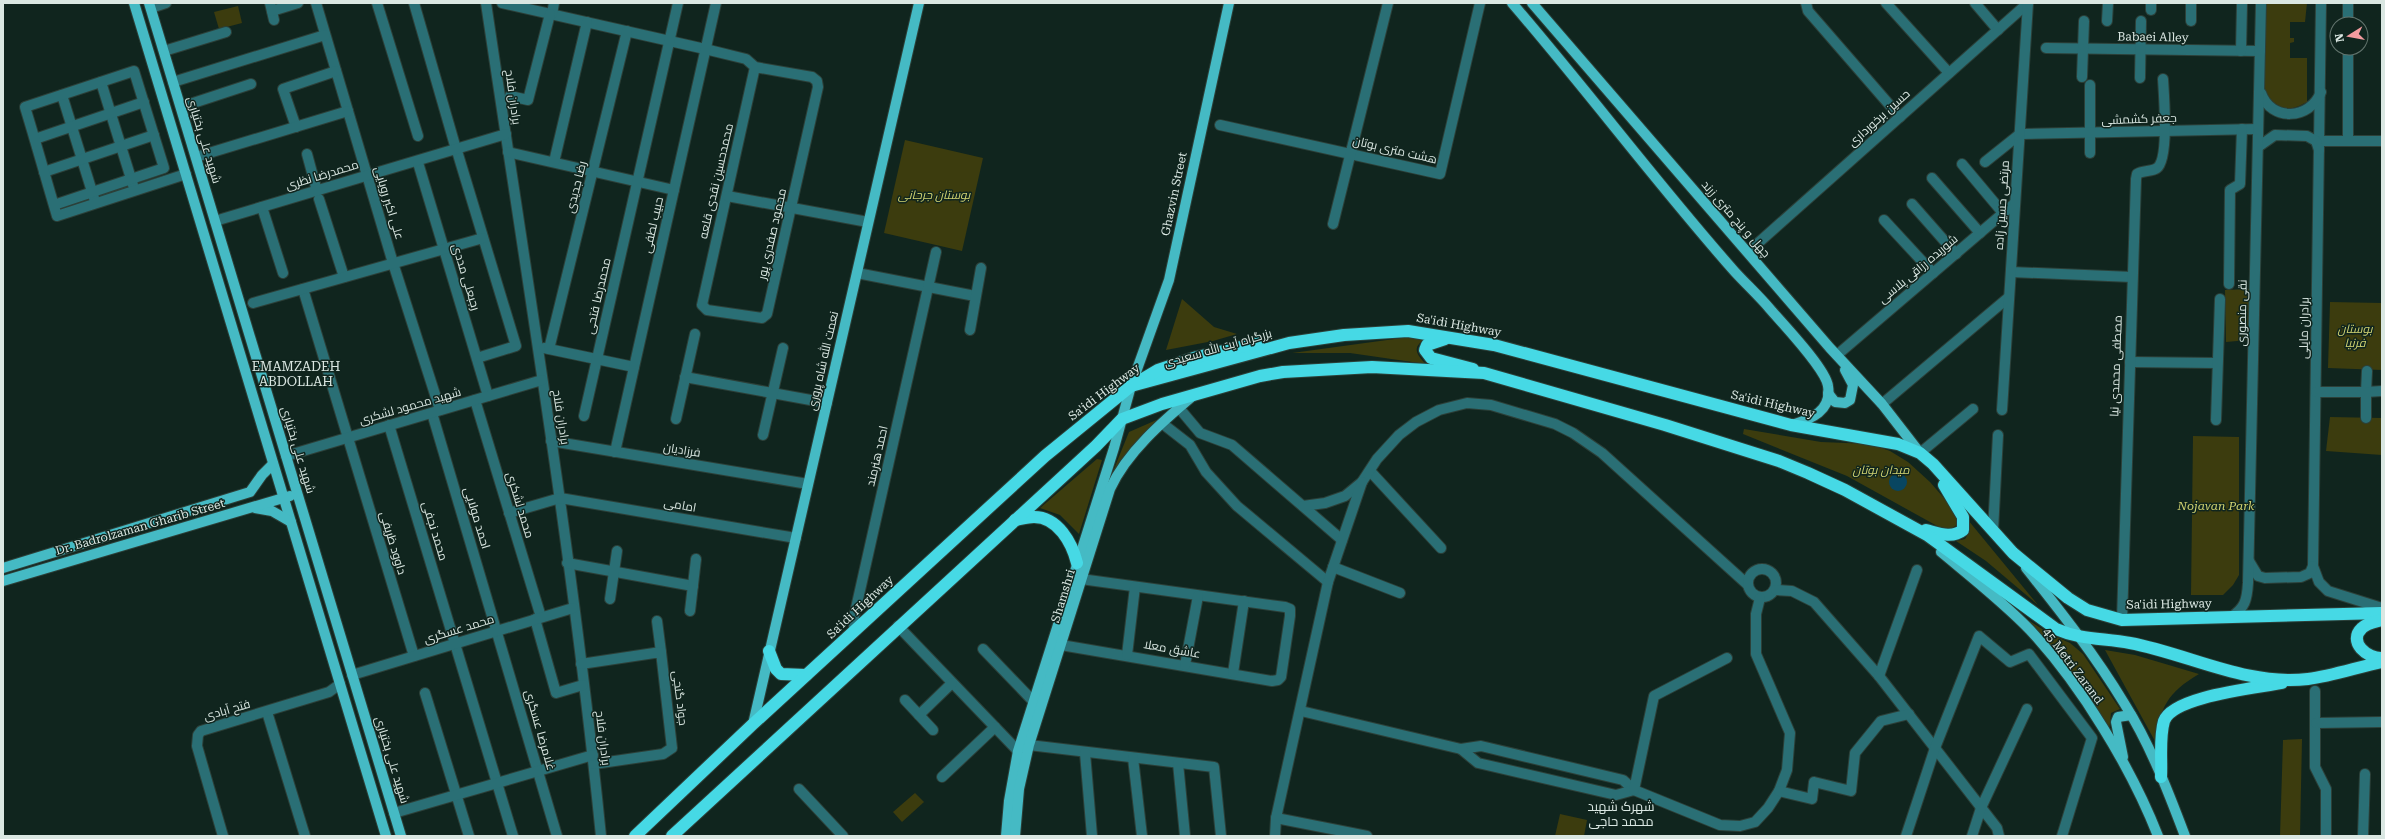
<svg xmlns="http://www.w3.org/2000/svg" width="2385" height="839" font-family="'Roboto Serif',Cairo,serif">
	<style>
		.green { fill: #3c3c0e }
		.water { fill: #084661 }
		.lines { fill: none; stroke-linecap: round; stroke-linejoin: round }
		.minor-casing { stroke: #2c4039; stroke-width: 12 }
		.major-casing { stroke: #2c4039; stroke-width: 12 }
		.highway-casing { stroke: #2c4039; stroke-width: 14 }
		.minor { stroke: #2a6f75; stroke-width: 10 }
		.major { stroke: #45bac4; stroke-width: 10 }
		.highway { stroke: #46d9e5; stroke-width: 12 }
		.labels { text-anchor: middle; stroke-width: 3; stroke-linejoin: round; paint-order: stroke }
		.street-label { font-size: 12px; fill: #dae7e2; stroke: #10251e }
		.park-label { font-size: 12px; font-style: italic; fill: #d1d371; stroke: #10251e }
		.neighbourhood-label { font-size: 13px; fill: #dae7e2; stroke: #10251e }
	</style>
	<rect width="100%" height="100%" fill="#10251e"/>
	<g class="green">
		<path d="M2263 3H2307L2305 22H2290V38H2294V42L2290 43V58H2307V102C2287 113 2282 110 2265 97L2262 80Z"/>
		<path d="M238 6 242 23 219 29 214 12Z"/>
		<path d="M905 140 983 158 962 251 884 233Z"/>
		<path d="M2250 289 2248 340 2226 342 2225 290Z"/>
		<path d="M1182 299 1214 327 1237 334 1213 341 1166 350Z"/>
		<path d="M2330 302 2382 303V370L2328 368Z"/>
		<path d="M1409 337 1425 339C1412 347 1416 354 1426 364L1350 353H1292Z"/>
		<path d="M2330 417 2382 418V455L2326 451Z"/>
		<path d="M1161 418 1120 461 1109 481 1129 432Z"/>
		<path d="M1744 429 1821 442 1871 444 1890 451 1908 462 1930 482 1956 512 1958 524 1951 529 1939 527 1847 476 1743 434Z"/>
		<path d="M2193 436 2239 437V575L2233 585 2223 595H2191Z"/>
		<path d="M1097 459 1102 460 1079 534 1060 515 1040 508Z"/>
		<path d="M1968 520 2038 605 1986 561 1956 541 1965 539 1970 531Z"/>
		<path d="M2025 618 2050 634 2070 643 2083 654 2120 709 2111 713 2109 733 2050 645Z"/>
		<path d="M2105 650 2135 655 2199 674C2167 693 2160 707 2156 743Z"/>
		<path d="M2302 739 2300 836H2280L2283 740Z"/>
		<path d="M915 793 924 802 902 822 893 812Z"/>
		<path d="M1560 814 1587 820 1584 836H1555Z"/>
	</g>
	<circle class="water" cx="1898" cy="482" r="9"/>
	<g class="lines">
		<g class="minor-casing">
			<g id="minor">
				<path d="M270 3 274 20"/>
				<path d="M316 3 393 263 440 410"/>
				<path d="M377 3 418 136"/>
				<path d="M414 3 456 149"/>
				<path d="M486 3C527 280 573 557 601 836"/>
				<path d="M502 3 705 49 746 59 755 67 812 77 817 81 818 87 767 314 762 318 707 310 702 305 755 67"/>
				<path d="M1806 3 1808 11 1900 117"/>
				<path d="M1886 3 1949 73"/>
				<path d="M1975 3 1998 30"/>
				<path d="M2321 3 2313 566 2319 582 2328 591 2382 608"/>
				<path d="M2348 3V24"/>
				<path d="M151 8 166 3"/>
				<path d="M2151 10V3"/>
				<path d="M272 11 298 3"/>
				<path d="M552 14 554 3"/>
				<path d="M2107 21 2108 3"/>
				<path d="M2191 21V3"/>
				<path d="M2046 48 2260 51"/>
				<path d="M2348 48V140"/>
				<path d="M164 51 226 32"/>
				<path d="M2241 51 2242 3"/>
				<path d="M2082 77 2084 21"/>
				<path d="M2140 78 2141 21"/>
				<path d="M101 82 133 185"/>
				<path d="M173 82 325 35"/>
				<path d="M2090 85V153"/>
				<path d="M2261 93C2271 122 2310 120 2321 92"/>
				<path d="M62 95 94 198"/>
				<path d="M510 96 528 100 550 14"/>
				<path d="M181 107 251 84"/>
				<path d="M1220 125 1440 174 1480 3"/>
				<path d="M296 127 283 89 336 71"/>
				<path d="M2020 134 2258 129"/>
				<path d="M35 139 144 102"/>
				<path d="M2320 141H2382"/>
				<path d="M2258 147 2275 135 2307 136 2316 141 2319 150"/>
				<path d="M457 151 516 346 477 358"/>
				<path d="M508 152 674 190"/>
				<path d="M307 154 317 191"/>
				<path d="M196 157 348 111"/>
				<path d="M554 162 587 22"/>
				<path d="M1985 162 2020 134"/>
				<path d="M1962 164 2003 213"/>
				<path d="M419 166 488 396"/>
				<path d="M44 172 154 135"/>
				<path d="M1932 178 1980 233"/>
				<path d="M727 196 868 222"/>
				<path d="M319 199 344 277"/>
				<path d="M1912 204 1956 254"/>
				<path d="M54 205 164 168 134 71 25 107C36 143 46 179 57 216L186 174"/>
				<path d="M262 207 283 273"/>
				<path d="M1884 220 1933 273"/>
				<path d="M215 221 506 134"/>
				<path d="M1333 224 1388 3"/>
				<path d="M1748 252 2028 3"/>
				<path d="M2011 272 2132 277"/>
				<path d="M857 273 975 296"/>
				<path d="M2229 284 2230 190 2240 184 2242 129"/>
				<path d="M303 289 414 656"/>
				<path d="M253 303 483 238"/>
				<path d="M970 330 981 268"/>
				<path d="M544 348 634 367"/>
				<path d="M549 349 627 31"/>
				<path d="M1837 355 2015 203"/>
				<path d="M2130 362 2217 363"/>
				<path d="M2367 371 2366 392 2382 391"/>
				<path d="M685 377 827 403"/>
				<path d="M2316 392H2366V418"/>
				<path d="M475 400 541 617"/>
				<path d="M1882 404 2009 297"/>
				<path d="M1179 408 1200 433 1232 445 1342 540"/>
				<path d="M2002 410 2028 3"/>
				<path d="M432 413 557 836"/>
				<path d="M584 416 678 3"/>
				<path d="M676 419 695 334"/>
				<path d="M2216 420 2220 299"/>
				<path d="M1163 424 1190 445 1206 472 1237 506 1328 582"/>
				<path d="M389 425 513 836"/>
				<path d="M763 435 783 348"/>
				<path d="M551 441 808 484"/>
				<path d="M615 452 716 3"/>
				<path d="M1920 453 1973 409"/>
				<path d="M286 456 542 380"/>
				<path d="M1370 471 1441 548"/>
				<path d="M1303 506 1325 503 1345 496 1362 482 1377 459 1399 435 1416 422 1439 410 1467 403 1491 405 1555 424 1573 433 1602 453 1748 585"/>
				<path d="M509 513 560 498 796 538"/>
				<path d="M1993 531 1998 435"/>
				<path d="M2249 561 2258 576 2265 578 2301 577 2310 573 2313 566"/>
				<path d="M567 563 693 586"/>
				<path d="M1333 567 1400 593"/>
				<circle cx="1762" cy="583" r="14"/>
				<path d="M1776 590 1792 591 1814 602 1879 676 1997 828 1999 836"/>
				<path d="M610 599 617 551"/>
				<path d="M690 611 696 559"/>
				<path d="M2231 617C2245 608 2247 600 2248 583L2261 3"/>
				<path d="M535 619 556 693 583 685"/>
				<path d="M2122 620 2136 179 2137 174C2143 170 2152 172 2157 168 2169 159 2164 95 2163 79"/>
				<path d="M657 621 661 652"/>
				<path d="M898 626 1018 751"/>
				<path d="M854 632V617L936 252"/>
				<path d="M1061 645 1272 681 1278 680 1281 677 1290 616V609L1285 607 1081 579"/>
				<path d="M983 649 1033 701"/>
				<path d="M1127 655 1135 587"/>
				<path d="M581 664 661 652 672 748 663 754 594 764"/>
				<path d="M1185 665 1198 596"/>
				<path d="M1233 673 1244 601"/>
				<path d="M352 675 573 608"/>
				<path d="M1879 676 1917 570"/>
				<path d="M2315 691V767L2326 789V836"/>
				<path d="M425 693 469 836"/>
				<path d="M905 700 933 730"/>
				<path d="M1301 711 1461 749 1481 746 1623 780 1634 790 1720 825 1740 826 1755 822 1768 808 1779 791 1787 770 1790 733 1756 654V614L1760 598"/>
				<path d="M267 712 305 836"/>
				<path d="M919 715 952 683"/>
				<path d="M2316 723 2382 722"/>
				<path d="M1029 745 1214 767 1221 836"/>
				<path d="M1461 749 1478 763 1616 795 1634 790"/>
				<path d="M1085 753 1092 836"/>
				<path d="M1133 758 1142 836"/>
				<path d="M1178 763 1185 836"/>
				<path d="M942 777 995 727"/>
				<path d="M799 789 843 836"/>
				<path d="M1634 790 1654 696 1727 658"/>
				<path d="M1779 791 1812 799 1814 782 1851 791 1855 753 1881 721 1909 714"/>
				<path d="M394 813 593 755"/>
				<path d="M1276 818 1367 836"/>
				<path d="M223 836 197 746 198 735 201 731 329 692 340 684"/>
				<path d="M1275 836 1276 818 1328 582 1362 482"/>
				<path d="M1906 836 1935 748 1979 636 2010 662 2029 654 2092 738 2062 836"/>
				<path d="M1972 836 1981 808 2027 709"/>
				<path d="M2363 836 2365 774"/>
			</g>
		</g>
		<g class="major-casing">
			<g id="major">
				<path d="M134 3 386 836"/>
				<path d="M149 3 401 836"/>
				<path d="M1512 3C1588 91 1658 185 1735 272 1747 285 1759 296 1770 309 1783 324 1826 369 1828 386 1832 411 1811 419 1792 425"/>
				<path d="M1532 3 1830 348 1882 404 1920 453"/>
				<path d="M1828 393 1835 402 1845 403 1850 400 1853 385 1845 370"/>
				<path d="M255 508 272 511 291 522"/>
				<path d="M1941 552C1971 577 2003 602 2030 630 2081 685 2131 767 2158 836"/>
				<path d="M3 568 250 492 262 475 273 464"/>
				<path d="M2026 568C2061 612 2095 655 2124 703 2150 744 2168 791 2185 836"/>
				<path d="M3 581 290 496"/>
				<path d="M753 724 919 3"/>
				<path d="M2123 757 2116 722 2118 717 2131 715"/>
				<path d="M1006 836 1009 801 1018 751 1114 448 1131 386 1169 280 1229 3"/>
				<path d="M1015 836 1019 789 1029 745 1110 489C1127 452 1163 421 1194 395"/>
			</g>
		</g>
		<g class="highway-casing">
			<g id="highway">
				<path d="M1445 339 1427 345 1425 350 1431 358 1473 369"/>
				<path d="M1131 386 1289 343 1344 335 1408 331 1494 345 1791 425 1898 444 1920 453 1933 464 2013 553 2068 598 2087 610 2122 620 2382 613"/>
				<path d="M1015 520C1021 519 1028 517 1034 517 1058 517 1072 543 1077 563"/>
				<path d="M1926 530C1938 533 1952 539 1963 530V517L1944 485"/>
				<path d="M2382 620C2375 622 2367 623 2362 628 2347 642 2368 659 2382 658"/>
				<path d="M769 651 776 669 781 674 806 675"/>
				<path d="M2161 777C2162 760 2159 738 2164 721 2173 696 2258 688 2282 683"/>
				<path d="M635 836 753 724 1045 456 1131 386 1158 370 1197 357 1258 343"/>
				<path d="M672 836 1096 446 1122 419 1162 404 1260 376 1283 372 1372 367 1484 373 1665 425 1779 461 1808 473 1845 490 1927 535 2056 629C2081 640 2104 638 2130 643 2189 654 2245 686 2308 679 2332 676 2358 667 2382 662"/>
			</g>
		</g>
		<use href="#minor" class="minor"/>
		<use href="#major" class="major"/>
		<use href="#highway" class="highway"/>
	</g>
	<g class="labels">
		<g class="street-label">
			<text transform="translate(2153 37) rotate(1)" y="4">Babaei Alley</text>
			<text transform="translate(513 97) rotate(82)" y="4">برادران فلاح</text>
			<text transform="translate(1879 118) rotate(-42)" y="4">حسین برخورداری</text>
			<text transform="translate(2139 119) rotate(-2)" y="4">جعفر کشمشی</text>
			<text transform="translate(204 140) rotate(73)" y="4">شهید علی بختیاری</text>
			<text transform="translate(1395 150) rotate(13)" y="4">هشت متری بوتان</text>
			<text transform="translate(322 175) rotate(-17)" y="4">محمدرضا نظری</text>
			<text transform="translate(716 181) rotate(-77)" y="4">محمدحسین نقدی قلعه</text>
			<text transform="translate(576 187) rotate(-76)" y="4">رضا جدیدی</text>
			<text transform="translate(1174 194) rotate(-78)" y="4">Ghazvin Street</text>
			<text transform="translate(389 203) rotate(73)" y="4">علی اکبر رویایی</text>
			<text transform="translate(2002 205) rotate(-86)" y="4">مرتضی حسین زاده</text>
			<text transform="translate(1736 219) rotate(49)" y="4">چهل و پنج متری زرند</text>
			<text transform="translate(653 225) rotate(-77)" y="4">حبیب لطفی</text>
			<text transform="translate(772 234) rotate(-77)" y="4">محمود صفدری پور</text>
			<text transform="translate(1918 269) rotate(-40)" y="4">شوریده رزاقی پلاسی</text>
			<text transform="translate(466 277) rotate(73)" y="4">رجبعلی مددی</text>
			<text transform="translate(598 296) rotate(-77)" y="4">محمدرضا فتحی</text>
			<text transform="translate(2242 313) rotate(-89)" y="4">نقی منصوری</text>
			<text transform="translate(1459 325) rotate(10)" y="4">Sa'idi Highway</text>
			<text transform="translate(2304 328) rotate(-89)" y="4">برادران مایلی</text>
			<text transform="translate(1218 348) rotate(-16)" y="4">بزرگراه آیت الله سعیدی</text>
			<text transform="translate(823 361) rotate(-77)" y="4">نعمت الله شاه پروری</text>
			<text transform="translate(2116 366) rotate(-88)" y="4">مصطفی محمدی نیا</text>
			<text transform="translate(1104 392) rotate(-37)" y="4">Sa'idi Highway</text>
			<text transform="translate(1773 404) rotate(13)" y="4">Sa'idi Highway</text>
			<text transform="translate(410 406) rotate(-16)" y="4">شهید محمود لشکری</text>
			<text transform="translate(561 417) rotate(81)" y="4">برادران فلاح</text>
			<text transform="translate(298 450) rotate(73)" y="4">شهید علی بختیاری</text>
			<text transform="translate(682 450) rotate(9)" y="4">فرزادیان</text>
			<text transform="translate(877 456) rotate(-77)" y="4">احمد هنرمند</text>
			<text transform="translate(520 505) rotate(73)" y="4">محمد لشکری</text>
			<text transform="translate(680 505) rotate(10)" y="4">امامی</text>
			<text transform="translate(477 518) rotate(73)" y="4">احمد مولایی</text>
			<text transform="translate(140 527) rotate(-16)" y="4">Dr. Badrolzaman Gharib Street</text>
			<text transform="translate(435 531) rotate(73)" y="4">محمد نجفی</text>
			<text transform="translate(393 543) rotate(73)" y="4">داوود ظریفی</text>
			<text transform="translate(1063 596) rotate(-73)" y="4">Shamshri</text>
			<text transform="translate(2169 604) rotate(-1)" y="4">Sa'idi Highway</text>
			<text transform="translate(860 607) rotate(-43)" y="4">Sa'idi Highway</text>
			<text transform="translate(459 629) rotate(-17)" y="4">محمد عسگری</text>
			<text transform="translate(1172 649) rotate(10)" y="4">عاشق معلا</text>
			<text transform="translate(2073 666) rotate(53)" y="4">45 Metri Zarand</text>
			<text transform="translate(680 698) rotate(83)" y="4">جواد گنجی</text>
			<text transform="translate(227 710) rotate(-16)" y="4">فتح آبادی</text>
			<text transform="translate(540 730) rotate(74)" y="4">غلامرضا عسگری</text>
			<text transform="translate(603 738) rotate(83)" y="4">برادران فلاح</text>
			<text transform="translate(392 760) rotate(73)" y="4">شهید علی بختیاری</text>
		</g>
		<g class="park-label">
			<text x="934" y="199">بوستان جرجانی</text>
			<text x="2355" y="333">بوستان<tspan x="2355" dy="14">فرنیا</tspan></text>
			<text x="1881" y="474">میدان بوتان</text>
			<text x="2216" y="510">Nojavan Park</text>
		</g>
		<g class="neighbourhood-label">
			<text x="296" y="371">EMAMZADEH<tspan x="296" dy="15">ABDOLLAH</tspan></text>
			<text x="1621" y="811">شهرک شهید<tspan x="1621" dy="15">محمد حاجی</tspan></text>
		</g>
	</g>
	<rect width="2385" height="839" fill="none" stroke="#dae7e2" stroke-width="8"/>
	<g transform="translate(2349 36) rotate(259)"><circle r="19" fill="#10251e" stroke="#61736c"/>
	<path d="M0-3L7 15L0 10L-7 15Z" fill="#f49b9f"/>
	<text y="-6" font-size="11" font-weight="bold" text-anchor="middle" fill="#dae7e2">N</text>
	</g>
</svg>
